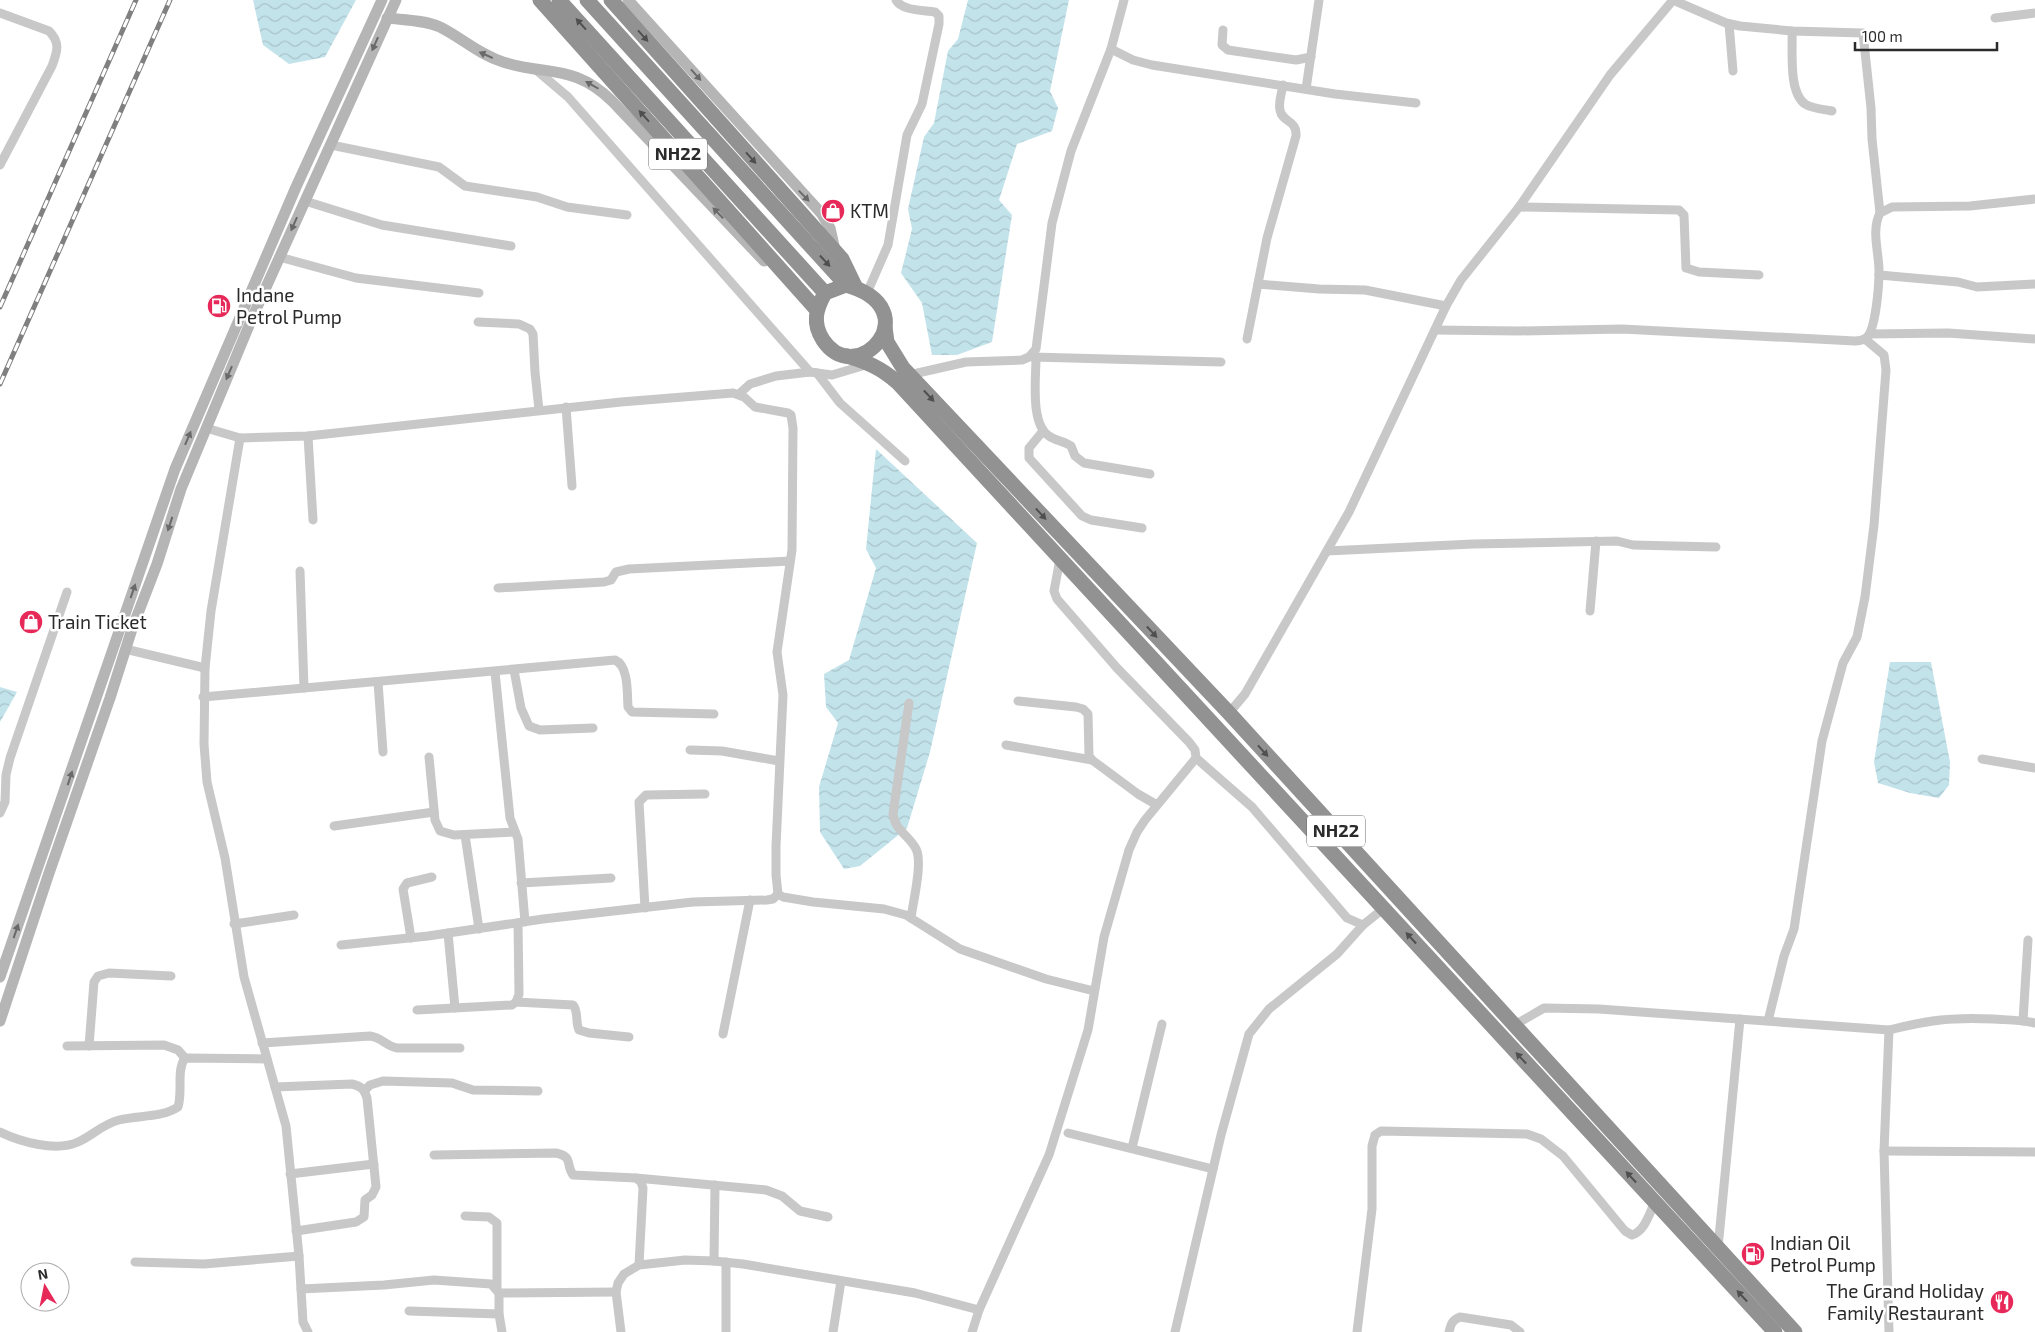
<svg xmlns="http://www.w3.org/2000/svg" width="2035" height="1332" font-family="'Exo 2',sans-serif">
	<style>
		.water { fill: url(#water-waves) }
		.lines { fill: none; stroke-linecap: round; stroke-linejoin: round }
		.street { stroke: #c8c8c8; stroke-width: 9 }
		.secondary { stroke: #b5b5b5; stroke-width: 11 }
		.highway { stroke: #929292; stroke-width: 15 }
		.rail-casing { stroke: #808080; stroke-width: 5 }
		.rail { stroke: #fff; stroke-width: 3; stroke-dasharray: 9; stroke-linecap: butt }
		.oneway { fill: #4f4f4f }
		.oneway2 { fill: #696969 }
		.labels { text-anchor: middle; stroke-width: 5; stroke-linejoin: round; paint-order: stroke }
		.shield { fill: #fff; stroke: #6b6b6b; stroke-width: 1 }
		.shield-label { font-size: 18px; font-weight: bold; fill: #2b2b2b }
		.poi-label { font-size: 19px; fill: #2b2b2b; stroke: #fff; text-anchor: start }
	</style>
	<defs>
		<pattern id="water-waves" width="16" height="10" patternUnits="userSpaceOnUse" patternTransform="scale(1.25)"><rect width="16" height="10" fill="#c3e3eb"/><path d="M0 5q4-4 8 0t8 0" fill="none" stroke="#a8c3ca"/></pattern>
	</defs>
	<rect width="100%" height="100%" fill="#fff"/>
	<g class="water">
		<path d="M253 0H356L325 57 289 64 263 45Z"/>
		<path d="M968 0H1069L1050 91 1058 108 1052 131 1017 144 999 200 1012 215 992 342 957 355H932L922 303 901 273 912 229 908 209 924 137 934 123 948 51 958 39Z"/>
		<path d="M876 449 977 543 930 752 907 828 860 866 844 869 820 832 819 787 838 723 826 707 824 674 849 660 876 568 866 549Z"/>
		<path d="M1890 662H1931L1950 762 1949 785 1939 798 1910 793 1878 783 1874 762Z"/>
		<path d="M0 687 17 692 0 722Z"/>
	</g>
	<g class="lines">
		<g class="street">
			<path d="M1673 0 1726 23 1740 26 1792 31 1863 33 1871 108 1872 139 1880 213"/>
			<path d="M0 13 49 31C61 43 57 52 52 66L0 165"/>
			<path d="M1995 18 2035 13"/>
			<path d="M1729 24 1733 71"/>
			<path d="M1223 30 1222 45 1228 50 1296 60 1311 57"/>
			<path d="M1792 31C1793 50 1788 92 1805 104 1813 109 1823 109 1832 111"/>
			<path d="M1111 49 1133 60 1152 65 1335 94 1416 103"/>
			<path d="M535 69 568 97 810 372"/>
			<path d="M1306 89 1319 0"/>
			<path d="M331 145 439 167 465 186 537 197 567 207 627 215"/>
			<path d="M305 201 382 225 511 246"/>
			<path d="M1519 207 1679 210 1684 215 1686 268 1699 272 1759 275"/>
			<path d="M279 257 356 278 479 293"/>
			<path d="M1879 275 1958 282 1977 287 2035 284"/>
			<path d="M1258 284 1319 289 1365 290 1446 306"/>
			<path d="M867 293 888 245 907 135 922 104 939 24V16L935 12C924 10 902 11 896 0"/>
			<path d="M478 322 519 324 530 329 533 334 535 372 539 410"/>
			<path d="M1435 330 1518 331 1622 329 1855 341C1858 341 1863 340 1866 338 1876 331 1879 284 1879 271 1879 252 1871 231 1880 213L1892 207 1970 206 2035 199"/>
			<path d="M1870 334 1948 333 2035 339"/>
			<path d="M1247 339 1267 238 1296 136C1297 119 1282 123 1280 110 1278 102 1282 93 1283 85"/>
			<path d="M1032 357 1221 362"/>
			<path d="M1036 357C1036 378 1030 424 1049 436 1056 441 1064 441 1071 446L1075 456 1084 463 1150 474"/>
			<path d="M817 373 840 403 905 461"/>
			<path d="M909 375 966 362 1022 360 1029 357 1036 349 1052 223 1071 151 1111 49 1124 0"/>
			<path d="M739 394 750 384 776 376 810 372 832 375 869 364"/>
			<path d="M566 407 572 486"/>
			<path d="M206 428 240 438 308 436 621 402 733 393 744 397 755 407 788 413 791 415 793 428 792 550 777 652 783 695 776 846V875L778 894 783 897 813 902 884 909 906 915 960 949 1046 979 1094 991"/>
			<path d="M1043 431 1029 448V458L1082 516 1091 520 1142 528"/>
			<path d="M308 436 313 520"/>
			<path d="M240 438 211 611 205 668 204 744 207 782 225 858 244 977 286 1126 299 1256 303 1322 308 1332"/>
			<path d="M1327 551 1473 544 1617 541 1633 545 1716 547"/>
			<path d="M300 571 304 688"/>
			<path d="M498 588 604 582 611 580 616 572 629 569 790 561"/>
			<path d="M1590 611 1596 541"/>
			<path d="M125 649 205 668"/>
			<path d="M514 670 521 708 529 726 540 730 593 728"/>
			<path d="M495 672 510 818 518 839 525 922"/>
			<path d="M378 682 383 752"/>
			<path d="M203 697 615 660C629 666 627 694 628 707L632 712 714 714"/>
			<path d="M1018 701 1076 707 1083 709 1088 714 1089 756 1092 760 1138 794 1157 805"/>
			<path d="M909 703 893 814C895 831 909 835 916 849 923 862 913 902 911 918"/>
			<path d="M1229 713 1245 694 1349 512 1446 306 1461 280 1519 207 1610 75 1673 0"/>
			<path d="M1006 745 1092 760"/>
			<path d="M690 750 722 751 779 761"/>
			<path d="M429 757 435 820 440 831 454 835 515 832"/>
			<path d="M1196 758 1252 807 1347 918 1363 925 1383 909"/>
			<path d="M1982 759 2035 768"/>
			<path d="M0 813 5 802 6 775 10 758 67 592"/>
			<path d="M334 826 434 812"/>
			<path d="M465 835 479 929"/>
			<path d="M521 883 611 878"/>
			<path d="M645 908 639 802 646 795 705 794"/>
			<path d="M234 924 294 915"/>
			<path d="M448 933 455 1008"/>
			<path d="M411 938 403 889 407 883 432 877"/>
			<path d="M341 945 428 936 543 919 693 902 767 900 773 899 778 894"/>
			<path d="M516 1002 573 1005C579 1012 575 1022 579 1030L589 1033 629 1037"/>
			<path d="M417 1010 512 1005 516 1002 519 994 518 923"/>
			<path d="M1768 1021 1784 956 1794 929 1822 741 1843 663 1857 637 1865 597 1874 525 1886 370 1884 355 1865 339"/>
			<path d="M2023 1021 2028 940"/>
			<path d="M1513 1026 1544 1008 1599 1009 1889 1030C1929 1020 1952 1017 1993 1019 2007 1020 2021 1020 2035 1023"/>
			<path d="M723 1034 750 900"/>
			<path d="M262 1043 370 1036C381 1037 386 1046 397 1048H460"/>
			<path d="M67 1046 164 1045 178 1050 185 1058"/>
			<path d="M89 1046 94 982 98 976 109 973 171 976"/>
			<path d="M275 1087 352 1084C361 1086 364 1089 367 1098L376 1187 372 1195 365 1200 364 1217 356 1222 296 1231"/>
			<path d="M365 1090 370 1085 383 1081 452 1083 473 1090 538 1091"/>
			<path d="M0 1132C21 1142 56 1152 78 1142 93 1135 103 1124 119 1120 139 1115 161 1118 178 1107 183 1091 176 1071 185 1058L267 1059"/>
			<path d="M1068 1133 1213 1169"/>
			<path d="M1132 1148 1162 1024"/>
			<path d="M1884 1151 2035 1152"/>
			<path d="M434 1155 556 1153C574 1157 565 1164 573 1175L636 1178 641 1182 643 1188 639 1265"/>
			<path d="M290 1174 374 1164"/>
			<path d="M636 1178 766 1190 782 1196 800 1211 828 1217"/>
			<path d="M465 1216 489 1217 497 1223V1288"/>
			<path d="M1718 1248 1740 1019"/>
			<path d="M714 1261 715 1185"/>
			<path d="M135 1262 204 1264 299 1256"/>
			<path d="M301 1289 384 1285 434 1280 491 1284 499 1293V1314L502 1332"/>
			<path d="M499 1293 616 1292"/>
			<path d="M409 1311 499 1314"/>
			<path d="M621 1332 616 1292 618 1283 624 1274 639 1265 685 1260 714 1261 743 1264 915 1293 979 1310"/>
			<path d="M726 1332V1262"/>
			<path d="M833 1332 841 1281"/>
			<path d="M972 1332 979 1310 1049 1155 1088 1030 1104 937 1129 850 1137 832 1145 820 1196 758 1195 750 1189 742 1117 668 1057 599 1054 591 1060 559"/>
			<path d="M1175 1332 1221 1135 1249 1034 1269 1009 1337 954 1363 925"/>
			<path d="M1357 1332 1372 1209V1146L1375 1135 1381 1131 1527 1134 1541 1139 1563 1156 1625 1231 1632 1235C1645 1231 1649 1214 1655 1202"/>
			<path d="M1449 1332C1451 1324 1452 1320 1460 1317L1511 1325 1520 1332"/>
			<path d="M1889 1332 1884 1151 1889 1030"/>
		</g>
		<g class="secondary">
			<path d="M628 0 821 213 830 228 835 250"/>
			<path d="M387 18C404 20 424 20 440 27 462 38 478 54 503 62 548 76 574 64 612 101L764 261"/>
			<path d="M0 977 175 469 296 187 382 0"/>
			<path d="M0 1021 48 876 110 698 132 629 157 564 181 489 253 316 396 0"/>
		</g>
		<g class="highway">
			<path d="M540 0 816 309"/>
			<path d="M559 0 825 293"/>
			<path d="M587 0 846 285"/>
			<path d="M611 0 842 259 856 288"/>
			<path d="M846 285C931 309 857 391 823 340 812 323 816 309 825 293Z"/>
			<path d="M885 327 887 342 903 368 1229 713 1795 1332"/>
			<path d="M847 356C867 362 881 368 897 382L1775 1332"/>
		</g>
		<g class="rail-casing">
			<g id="rail">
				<path d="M0 307 136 0"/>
				<path d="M0 384 170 0"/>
			</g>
		</g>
		<use href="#rail" class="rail"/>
	</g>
	<defs><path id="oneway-solid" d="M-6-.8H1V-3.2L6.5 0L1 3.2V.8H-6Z" transform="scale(1.25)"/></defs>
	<g class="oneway">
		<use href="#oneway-solid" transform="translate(581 24) rotate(-132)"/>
		<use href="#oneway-solid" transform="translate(643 36) rotate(48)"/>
		<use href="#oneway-solid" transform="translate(644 116) rotate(-132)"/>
		<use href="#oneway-solid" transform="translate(751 158) rotate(48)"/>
		<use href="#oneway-solid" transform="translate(825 261) rotate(47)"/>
		<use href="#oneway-solid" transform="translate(929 396) rotate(47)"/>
		<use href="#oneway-solid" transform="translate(1041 514) rotate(47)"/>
		<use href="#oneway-solid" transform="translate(1152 632) rotate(47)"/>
		<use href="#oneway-solid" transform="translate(1263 751) rotate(48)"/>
		<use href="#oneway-solid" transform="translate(1411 938) rotate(-133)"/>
		<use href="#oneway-solid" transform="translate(1521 1058) rotate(-133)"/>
		<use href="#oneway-solid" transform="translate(1631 1177) rotate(-133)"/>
		<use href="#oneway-solid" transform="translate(1742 1296) rotate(-133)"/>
	</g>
	<g class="oneway2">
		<use href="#oneway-solid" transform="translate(375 44) rotate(114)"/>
		<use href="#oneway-solid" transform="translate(486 55) rotate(-156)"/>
		<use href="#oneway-solid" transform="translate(696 75) rotate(48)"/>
		<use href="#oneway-solid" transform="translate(592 85) rotate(-150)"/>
		<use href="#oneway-solid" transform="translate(804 196) rotate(46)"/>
		<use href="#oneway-solid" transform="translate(718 213) rotate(-134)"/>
		<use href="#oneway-solid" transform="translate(294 224) rotate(114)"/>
		<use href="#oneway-solid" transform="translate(229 373) rotate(113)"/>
		<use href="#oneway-solid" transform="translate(188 438) rotate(-67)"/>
		<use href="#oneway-solid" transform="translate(170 524) rotate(108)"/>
		<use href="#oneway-solid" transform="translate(133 591) rotate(-71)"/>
		<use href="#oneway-solid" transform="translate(70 778) rotate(-72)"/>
		<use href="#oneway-solid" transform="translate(16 931) rotate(-71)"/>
	</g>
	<defs>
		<g id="shop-disc" transform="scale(1.25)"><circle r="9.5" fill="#e7295a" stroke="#fff"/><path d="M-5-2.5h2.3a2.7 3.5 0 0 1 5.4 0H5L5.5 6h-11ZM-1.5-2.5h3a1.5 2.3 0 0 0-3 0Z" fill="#fff"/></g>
		<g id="fuel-disc" transform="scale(1.25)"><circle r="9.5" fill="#e7295a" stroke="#fff"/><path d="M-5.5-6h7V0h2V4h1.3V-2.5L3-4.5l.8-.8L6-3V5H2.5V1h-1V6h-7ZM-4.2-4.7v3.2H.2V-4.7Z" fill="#fff"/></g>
		<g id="restaurant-disc" transform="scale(1.25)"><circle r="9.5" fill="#e7295a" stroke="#fff"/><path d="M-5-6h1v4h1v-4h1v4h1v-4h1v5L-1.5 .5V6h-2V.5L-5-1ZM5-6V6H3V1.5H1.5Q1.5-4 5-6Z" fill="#fff"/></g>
	</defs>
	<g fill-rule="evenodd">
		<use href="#shop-disc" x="833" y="211"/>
		<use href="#fuel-disc" x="219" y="306"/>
		<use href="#shop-disc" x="31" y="622"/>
		<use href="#fuel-disc" x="1753" y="1254"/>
		<use href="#restaurant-disc" x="2002" y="1302"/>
	</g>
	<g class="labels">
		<g class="shield">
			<rect x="649" y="138.5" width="58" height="31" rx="4"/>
			<rect x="1307" y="815.5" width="58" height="31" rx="4"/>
		</g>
		<g class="shield-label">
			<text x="678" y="160">NH22</text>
			<text x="1336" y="837">NH22</text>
		</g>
		<g class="poi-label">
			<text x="850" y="218">KTM</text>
			<text x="236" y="302">Indane<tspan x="236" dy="22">Petrol Pump</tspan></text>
			<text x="48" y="629">Train Ticket</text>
			<text x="1770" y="1250">Indian Oil<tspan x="1770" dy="22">Petrol Pump</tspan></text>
			<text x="1984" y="1298" text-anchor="end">The Grand Holiday<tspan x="1984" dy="22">Family Restaurant</tspan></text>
		</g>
	</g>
	<g transform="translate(45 1287) rotate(350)"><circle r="24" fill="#ffffff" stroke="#aaaaaa"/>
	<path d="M0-4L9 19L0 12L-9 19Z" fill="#e7295a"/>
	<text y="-8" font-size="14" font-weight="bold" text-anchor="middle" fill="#2b2b2b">N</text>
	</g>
	<path d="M1855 42v8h142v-8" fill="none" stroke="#2b2b2b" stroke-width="2.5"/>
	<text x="1862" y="42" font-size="15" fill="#2b2b2b" stroke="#ffffff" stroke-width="4" paint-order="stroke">100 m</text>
</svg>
